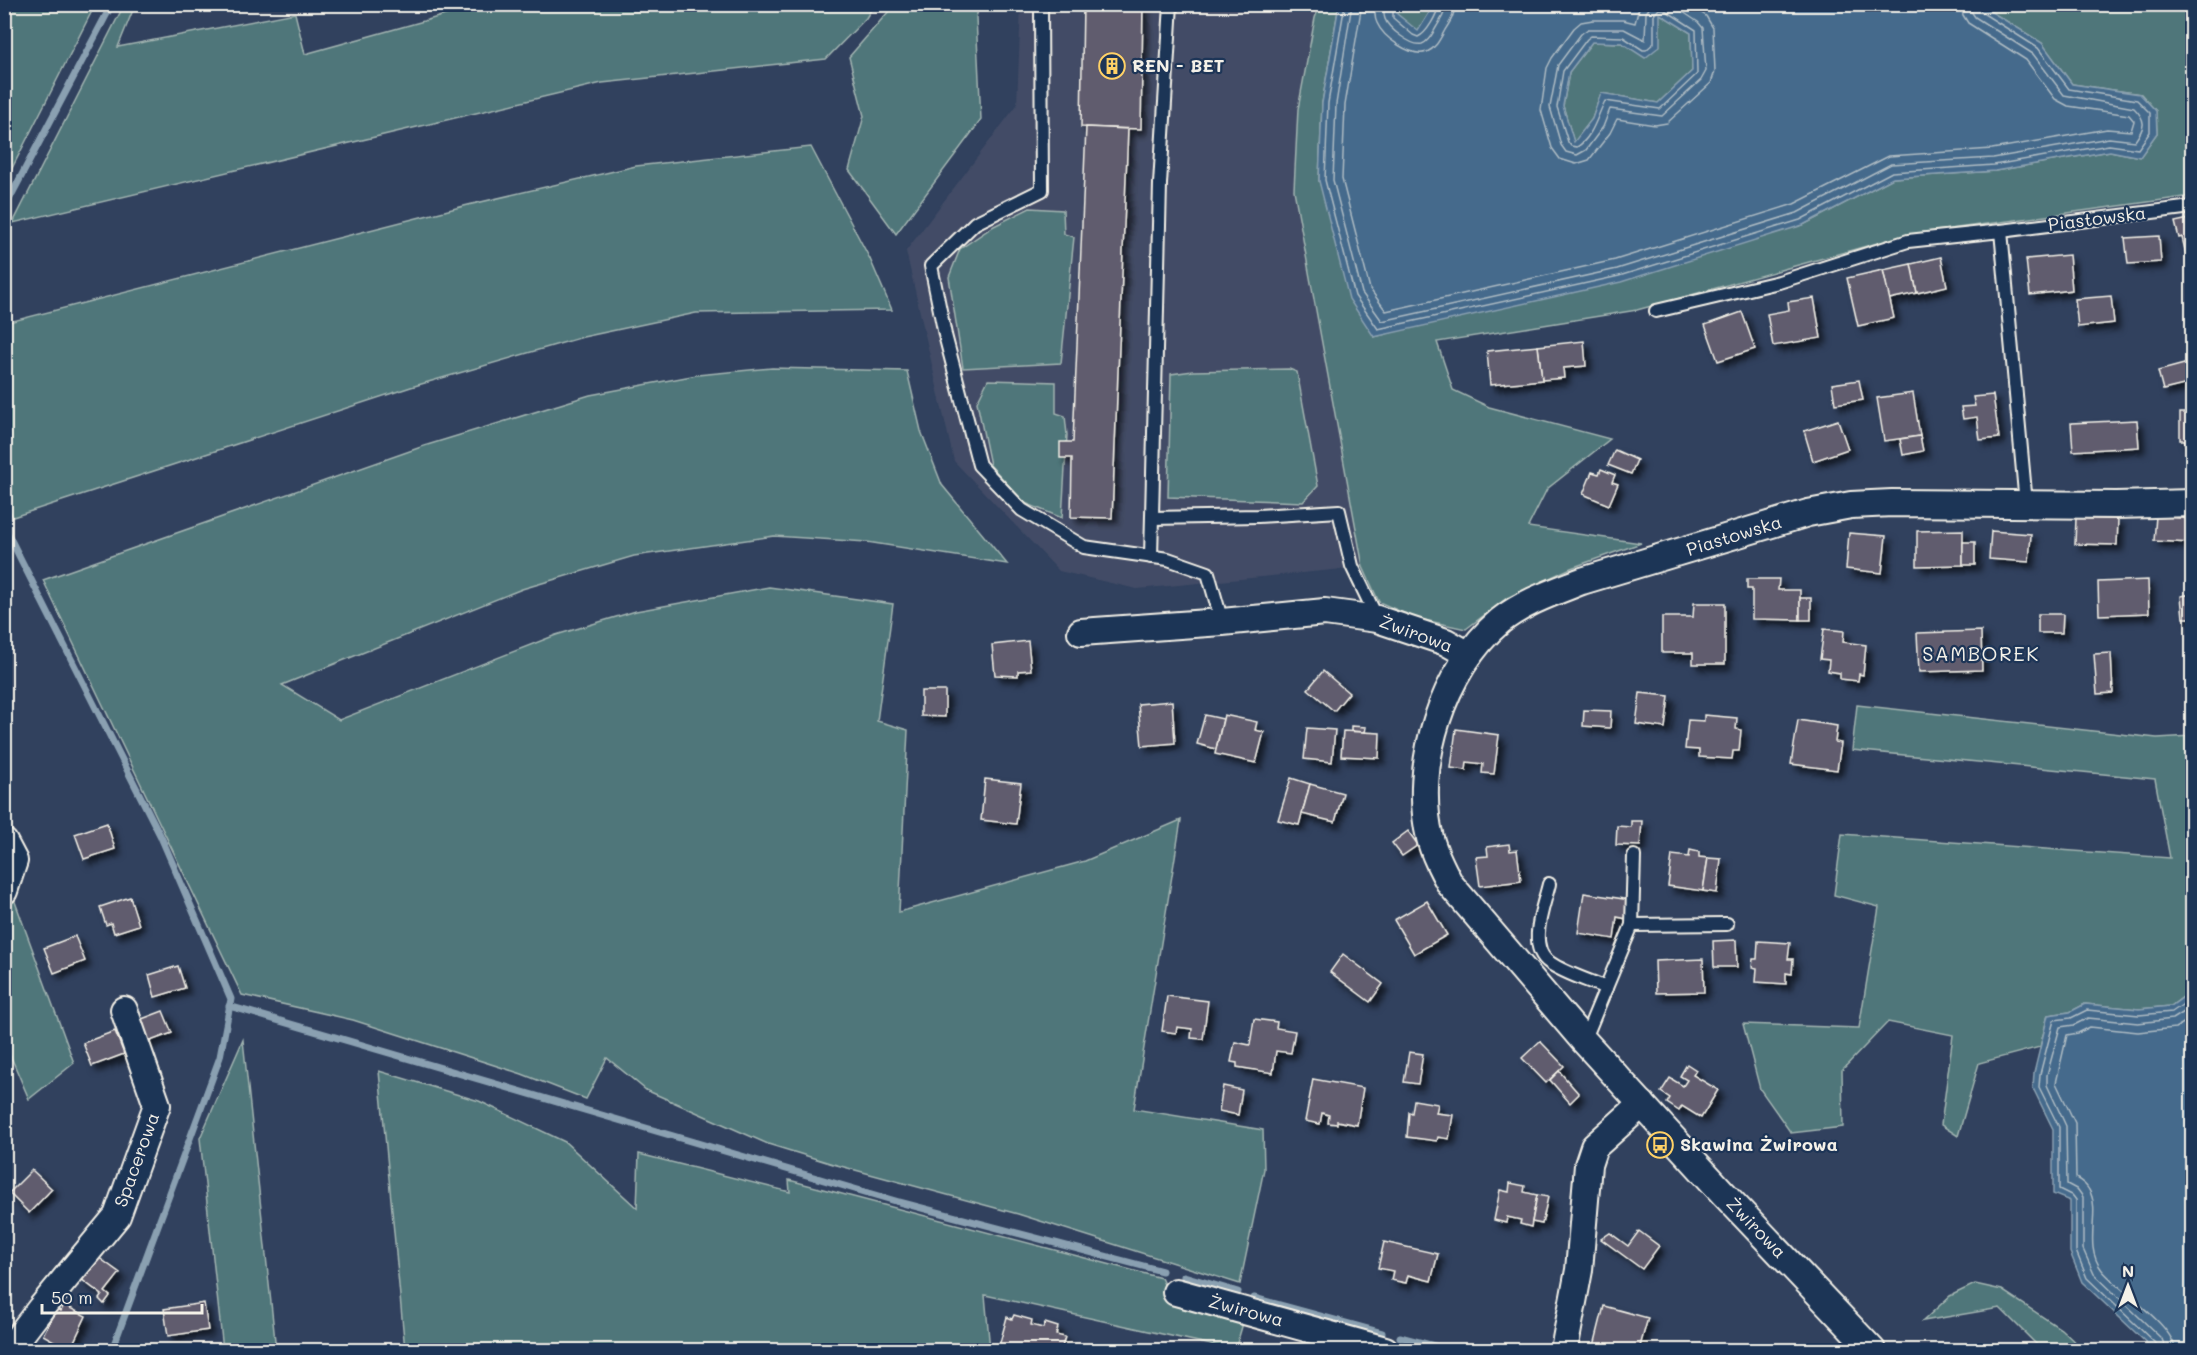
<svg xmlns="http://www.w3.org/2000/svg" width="2197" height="1355" font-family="Mali,sans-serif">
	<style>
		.built { fill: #434c66 }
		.green { fill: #4f767a; stroke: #a2b4b1; stroke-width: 1.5 }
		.water { fill: #446a8c; stroke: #8aa0b1; stroke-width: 1.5; fill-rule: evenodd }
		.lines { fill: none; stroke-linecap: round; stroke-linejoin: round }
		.shore { stroke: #aebbc3; stroke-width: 1.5 }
		.stream { stroke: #8aa0b1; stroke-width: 7 }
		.building { fill: #605c6e; stroke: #f4f1e8; stroke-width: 1.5; filter: url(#shadow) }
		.service-casing { stroke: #f4f1e8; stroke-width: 16 }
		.minor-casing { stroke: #f4f1e8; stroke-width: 30 }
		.service { stroke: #1d3557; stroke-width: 12 }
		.minor { stroke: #1d3557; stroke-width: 26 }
		.labels { text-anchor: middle; stroke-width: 4.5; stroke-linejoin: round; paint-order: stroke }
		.poi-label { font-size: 18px; font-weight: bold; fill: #f4f1e8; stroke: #1d3557; text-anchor: start }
		.street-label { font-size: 18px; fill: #f4f1e8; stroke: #1d3557 }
		.neighbourhood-label { font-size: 20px; letter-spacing: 1.5px; fill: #f4f1e8; stroke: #1d3557 }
	</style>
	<defs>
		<filter id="shadow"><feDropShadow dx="5.5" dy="5.5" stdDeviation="3" flood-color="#0009"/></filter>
	</defs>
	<rect width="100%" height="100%" fill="#31415e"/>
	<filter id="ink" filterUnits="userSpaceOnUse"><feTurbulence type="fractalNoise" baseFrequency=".0167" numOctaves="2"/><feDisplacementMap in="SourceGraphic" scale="12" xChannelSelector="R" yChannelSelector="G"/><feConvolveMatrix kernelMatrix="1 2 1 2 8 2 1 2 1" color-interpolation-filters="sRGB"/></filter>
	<g filter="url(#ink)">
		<path class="built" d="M1021 5H1320L1315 18 1298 109 1294 190 1363 567 1137 589 1059 571 954 461 906 251 1017 105Z"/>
		<g class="green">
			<path d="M895 4 980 5 976 17 981 120 896 234 849 170 864 116 849 57Z"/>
			<path d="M4 5H95L5 182H4Z"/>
			<path d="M124 5H135L118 47 295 13 305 54 449 14 493 5H874L866 18 826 59 602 83 13 223Z"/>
			<path d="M1320 5H1339L1322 103 1319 181 1374 337 1803 225 1893 178 1995 171 2110 151 2140 157 2157 133 2156 111 2141 94 2072 84 2042 43 1980 5H2192V196L1906 235 1637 310 1437 342 1453 390 1489 407 1610 439 1547 489 1528 527 1641 543 1571 568 1507 598 1466 629 1415 618 1379 602 1363 567 1294 190 1298 109 1315 18Z"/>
			<path d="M1399 5H1434L1418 32 1397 14Z"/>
			<path d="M1659 13 1691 33 1692 71 1658 103 1601 93 1592 119 1574 143 1563 106 1569 72 1592 42 1622 43Z"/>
			<path d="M811 147 870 259 892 310 696 313 583 337 411 387 13 517 5 500V323L468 205 636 166Z"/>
			<path d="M1030 208 1063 210 1064 234 1074 237 1061 363 963 368 949 277 960 249 994 226Z"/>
			<path d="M772 368 907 371 921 431 942 485 1007 564 867 542 774 536 634 556 522 589 282 685 339 720 556 635 636 611 769 587 893 604 877 721 908 730 899 912 1085 861 1181 820 1134 1109 1263 1130 1264 1169 1240 1284 1018 1214 833 1164 768 1144 646 1090 607 1058 586 1099 522 1074 353 1020 242 995 43 580 424 446 590 395 697 375Z"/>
			<path d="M1289 369 1297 372 1318 486 1303 502 1168 497 1171 374 1193 371Z"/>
			<path d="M988 380 1056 382V413L1065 416 1067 435 1062 518 1025 503 990 465 977 402Z"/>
			<path d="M1857 705 2157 738 2192 736V990L2171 1006 2139 1009 2085 1004 2070 1012 2048 1015 2040 1047 1979 1063 1958 1136 1941 1125 1953 1035 1888 1022 1842 1070 1843 1127 1791 1133 1760 1089 1743 1024 1859 1028 1879 907 1834 895 1842 834 2170 858 2155 779 1852 750Z"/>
			<path d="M14 899 74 1063 29 1099 5 1043 4 905Z"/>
			<path d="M243 1040 276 1350H223L200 1138Z"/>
			<path d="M379 1071 479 1101 565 1142 637 1208 639 1154 790 1192 789 1180 1161 1278 1168 1293 1244 1320 1235 1350 985 1295 990 1350H405Z"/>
			<path d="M1975 1284 2002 1290 2061 1329 2083 1350H2041L2039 1347 2000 1308 1923 1321 1950 1296Z"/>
		</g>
		<g class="water">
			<path d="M1339 5H1399L1397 14 1418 31 1434 5H1980L2042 43 2072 84 2140 94 2156 111 2157 133 2140 157 2110 151 1995 171 1893 178 1803 225 1621 282 1374 337 1349 299 1319 181 1322 103ZM1660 14 1691 33 1692 71 1658 103 1601 93 1592 119 1574 142 1563 106 1569 72 1592 42 1622 43 1645 58 1660 46Z"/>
			<path d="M2192 991V1350H2154L2082 1282 2070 1252V1201L2053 1194V1129L2033 1088 2034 1073 2048 1015 2070 1012 2085 1004 2139 1009 2171 1006Z"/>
		</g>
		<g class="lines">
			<g class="shore">
				<path d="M1345 4 1328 103 1325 180 1355 296 1378 329 1619 276 1800 220 1892 172 1994 165 2109 145 2138 149 2150 132V113L2137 100 2069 89 2038 48 1981 12 1978 4"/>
				<path d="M1352 4 1336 104 1333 180 1362 293 1382 321 1617 269 1797 213 1891 164 1993 158 2109 138 2135 141C2145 127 2147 121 2134 108L2064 95 2033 54 1975 17 1971 11 1970 4"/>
				<path d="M1362 4 1345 105 1342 179 1370 289 1386 311 1615 260 1794 204 1889 156 1992 149 2107 129 2131 131 2134 121 2129 115 2068 106 2055 99 2026 60 1968 23 1963 15 1961 4"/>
				<path d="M1376 4C1375 11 1374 17 1377 23 1383 37 1411 58 1427 52 1436 48 1440 39 1445 30 1450 22 1455 15 1455 4"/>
				<path d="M1385 4C1384 9 1383 14 1385 19 1388 28 1412 47 1422 44 1430 41 1433 32 1437 26 1441 19 1446 13 1446 4"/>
				<path d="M1393 4V18L1413 35 1418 37C1427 33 1437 15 1439 4"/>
				<path d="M1640 4 1635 23 1623 20H1593L1581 22 1574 28 1552 58 1547 68 1541 110 1552 148 1560 159 1576 164 1589 160 1610 133 1617 119 1655 125 1667 123 1711 83 1715 71 1713 28 1706 16 1688 4"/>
				<path d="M1652 4 1646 13 1645 40 1624 29H1588L1581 34 1558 65 1550 107 1561 145 1566 152 1577 155 1586 150 1603 127 1610 109 1662 116 1701 80 1706 71 1703 28 1698 22 1671 4"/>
				<path d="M1659 9 1665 10 1696 30 1697 74 1660 109 1605 101C1597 116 1593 137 1577 147L1571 146 1568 142 1557 107 1563 71 1587 39 1591 36 1623 37 1643 50H1646L1654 43V15Z"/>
				<path d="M2158 1350 2156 1344 2087 1278 2076 1251V1200L2073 1196 2059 1189V1127L2039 1087 2040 1074 2054 1020 2071 1018 2087 1010 2139 1015 2172 1012 2192 998"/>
				<path d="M2166 1350 2162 1339 2094 1274 2083 1249V1197L2078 1190 2067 1184 2066 1126 2047 1085V1075L2060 1027 2074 1025 2088 1018 2138 1023 2173 1019 2192 1007"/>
				<path d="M2175 1350C2174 1325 2119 1291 2102 1270 2082 1245 2102 1212 2089 1190 2086 1184 2081 1181 2076 1178L2075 1123 2056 1083 2067 1035 2078 1033 2090 1027 2138 1032 2175 1028 2192 1018"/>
			</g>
			<g class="stream">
				<path d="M4 209 112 4"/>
				<path d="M4 526 161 837 231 999 220 1057 112 1350"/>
				<path d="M229 1006 899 1202 1162 1271"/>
				<path d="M1184 1276 1238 1292"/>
				<path d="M1254 1298 1382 1333"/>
				<path d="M1400 1337 1449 1350"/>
			</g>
		</g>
		<g class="building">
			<path d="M1083 4H1143L1141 129 1081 127Z"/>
			<path d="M1086 127 1128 129 1112 518 1071 517 1072 458H1060V442H1073Z"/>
			<path d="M2189 219 2192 234V262L2188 263 2182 237 2179 238 2175 222Z"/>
			<path d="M2159 236 2161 262 2128 264 2125 238Z"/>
			<path d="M2069 255 2072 290 2030 295 2026 259Z"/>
			<path d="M1941 257 1947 286 1917 293 1911 264Z"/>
			<path d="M1911 264 1917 293 1889 299 1883 270Z"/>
			<path d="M1883 270 1894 318 1858 326 1847 278Z"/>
			<path d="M2111 296 2114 323 2078 327 2075 299Z"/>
			<path d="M1814 298 1821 338 1773 346 1767 314 1789 310 1788 302Z"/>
			<path d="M1742 312 1755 349 1718 361 1705 325Z"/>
			<path d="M1584 341 1586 366 1563 368 1564 378 1542 380 1538 346Z"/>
			<path d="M1538 346 1542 380 1490 385 1487 351Z"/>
			<path d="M2188 363 2192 383 2163 390 2158 371Z"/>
			<path d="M1859 380 1863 400 1835 404 1832 384Z"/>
			<path d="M1913 393 1920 436 1884 441 1877 398Z"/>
			<path d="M1993 395 1999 438 1980 440 1977 417 1963 419 1961 407 1975 406 1973 397Z"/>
			<path d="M2180 413H2192V449H2186L2185 440H2180Z"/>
			<path d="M1838 420 1848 449 1813 461 1804 431Z"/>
			<path d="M2137 420 2139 447 2073 451 2071 423Z"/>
			<path d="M1920 436 1923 451 1903 455 1900 439Z"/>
			<path d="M1615 450 1637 460 1631 474 1608 465Z"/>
			<path d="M1601 469 1615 475 1612 482 1618 484 1609 505 1583 494 1592 472 1599 474Z"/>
			<path d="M2156 516 2192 519V543L2154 541Z"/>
			<path d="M2076 518 2118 519 2117 545 2075 544Z"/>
			<path d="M1963 530V565L1917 566V531Z"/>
			<path d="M1991 531 2031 534 2029 562 1989 559Z"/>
			<path d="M1849 533 1886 536 1882 573 1846 569Z"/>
			<rect x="1963" y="542" width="12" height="23"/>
			<path d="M1747 579H1779L1778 590H1800V620L1752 619V589H1747Z"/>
			<path d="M2148 580 2149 613 2099 615 2098 582Z"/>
			<path d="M2192 594V618H2183L2181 596Z"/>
			<rect x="1800" y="598" width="11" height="22"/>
			<path d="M1694 603H1725V664H1693V653H1662V617H1693Z"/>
			<path d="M2038 614H2063L2062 633H2038Z"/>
			<path d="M1824 629 1844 631 1843 642 1866 645 1863 675 1859 674 1858 681 1840 679V673L1828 671 1829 660 1820 659Z"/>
			<path d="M1981 631 1982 670 1919 672 1917 633Z"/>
			<path d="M1028 641 1031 670 1018 671V676L995 675 992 645Z"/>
			<path d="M2111 653 2113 693 2097 694 2094 654Z"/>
			<path d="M1323 671 1349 693 1334 711 1308 689Z"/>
			<path d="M921 691H945V717L921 716Z"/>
			<path d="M1640 693 1669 696 1665 728 1636 724Z"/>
			<path d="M1172 701 1175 743 1142 746 1138 704Z"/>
			<path d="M1584 710 1611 711 1610 728 1583 726Z"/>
			<path d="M1205 715 1223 719 1216 749 1197 744Z"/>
			<path d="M1224 715 1257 722 1255 730 1264 732 1256 763 1215 754Z"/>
			<path d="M1704 715 1737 718 1736 729 1741 730 1739 751H1733L1732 759 1699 757V750L1685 749 1688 720 1704 721Z"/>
			<path d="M1798 720 1837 726 1835 742 1841 743 1837 770 1791 764Z"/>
			<path d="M1351 726 1366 727 1365 732 1351 731Z"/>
			<path d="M1307 728 1335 730 1332 762 1304 759Z"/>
			<path d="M1456 729 1499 735 1494 774 1482 773 1483 764 1467 762 1466 770 1451 768Z"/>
			<path d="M1343 731 1380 733 1379 758 1341 756Z"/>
			<path d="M1291 778 1310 784 1299 825 1278 820Z"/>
			<path d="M985 779 1021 783 1016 824 981 820Z"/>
			<path d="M1310 784 1343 793 1335 822 1302 814Z"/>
			<path d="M1631 821H1642L1640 846 1616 845 1617 826 1631 827Z"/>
			<path d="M107 823 115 849 84 859 75 834Z"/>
			<path d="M1408 831 1418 845 1402 856 1392 843Z"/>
			<path d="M1509 844 1510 851 1517 850 1521 881 1480 886 1476 857 1488 856 1487 847Z"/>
			<path d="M1690 850 1699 852V857L1708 858 1703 891 1668 886 1672 855 1689 857Z"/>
			<path d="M1708 858 1721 859 1717 893 1703 891Z"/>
			<path d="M1584 893 1630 900 1627 919 1617 917 1614 939 1578 933Z"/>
			<path d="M130 897 139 925 114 933 111 923 106 925 100 907Z"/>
			<path d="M1427 901 1447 935 1414 954 1394 920Z"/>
			<path d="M75 936 85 961 54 973 44 948Z"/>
			<path d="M1736 940 1737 967H1714L1713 941Z"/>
			<path d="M1758 941 1790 943 1788 959H1793L1792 974 1786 973V984L1756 982 1757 968 1752 967 1753 959H1757Z"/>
			<path d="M1343 954 1383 984 1370 1002 1330 972Z"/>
			<path d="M1703 959 1704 992 1656 993 1655 961Z"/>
			<path d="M178 966 185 988 155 997 149 975Z"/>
			<path d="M1167 996 1208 1001 1203 1039 1191 1038 1192 1029 1177 1027 1176 1033 1162 1031Z"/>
			<path d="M163 1011 172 1033 142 1044 134 1022Z"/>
			<path d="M1254 1019 1277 1022 1276 1028 1295 1031 1291 1053 1276 1051 1273 1073 1237 1067V1063L1231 1062 1235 1042 1250 1045Z"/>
			<path d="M115 1031 124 1054 92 1066 83 1043Z"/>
			<path d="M1540 1041 1564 1066 1546 1083 1522 1058Z"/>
			<path d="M1409 1052 1423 1054 1418 1084 1404 1082Z"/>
			<path d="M1687 1064 1696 1070 1693 1075 1718 1090 1701 1118 1682 1106 1679 1111 1667 1103 1670 1098 1661 1092 1670 1078 1683 1086 1687 1080 1680 1076Z"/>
			<path d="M1559 1071 1579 1094 1570 1103 1550 1080Z"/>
			<path d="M1313 1079 1363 1088 1357 1125 1337 1121V1124L1328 1123 1329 1115 1322 1113 1320 1124 1305 1121Z"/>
			<path d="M1223 1086 1242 1090 1238 1115 1219 1111Z"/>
			<path d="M1414 1100 1438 1104 1436 1113 1453 1115 1449 1139 1438 1137 1437 1141 1407 1137 1409 1112 1412 1113Z"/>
			<path d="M32 1170 52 1189 29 1213 9 1193Z"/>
			<path d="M1510 1183 1525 1186 1524 1192 1537 1195 1531 1227 1520 1224 1521 1220 1507 1217 1506 1223 1494 1220 1500 1190 1509 1192Z"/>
			<path d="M1537 1195 1548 1197 1542 1224 1532 1222Z"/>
			<path d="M1639 1231 1659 1246 1642 1269 1601 1239 1610 1233 1628 1246Z"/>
			<path d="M1384 1242 1438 1254 1431 1281 1408 1275 1406 1283 1391 1280 1393 1271 1378 1268Z"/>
			<path d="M98 1257 120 1273 105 1292 110 1296 104 1304 99 1299 102 1295 81 1279Z"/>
			<path d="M204 1303 208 1330 168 1336 164 1309Z"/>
			<path d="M64 1305 86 1316 70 1350 43 1335 56 1309 61 1311Z"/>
			<path d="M1604 1306 1648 1318 1639 1350 1620 1347V1350H1593Z"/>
			<path d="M1014 1315 1032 1320 1031 1325 1043 1328 1045 1323 1058 1327 1056 1335 1065 1337 1061 1350H998L1007 1317 1012 1319Z"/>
		</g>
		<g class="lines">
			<g class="service-casing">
				<g id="service">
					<path d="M1041 4 1042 190 975 223 931 266 945 335 979 465 1022 510 1084 547 1168 559 1208 573 1222 622"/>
					<path d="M2001 231 2192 207"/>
					<path d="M1656 311 1779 282 1908 241 2001 231 2026 504"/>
					<path d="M1152 518 1258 516 1339 511 1352 566 1377 618"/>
					<path d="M1151 557 1160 184 1171 4"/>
					<path d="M1549 884C1544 906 1526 947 1550 963 1566 974 1588 980 1606 988"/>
					<path d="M1632 925 1634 856"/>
					<path d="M1584 1041 1632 925 1727 924"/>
				</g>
			</g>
			<g class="minor-casing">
				<g id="minor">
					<path d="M1081 632 1222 622 1325 612 1377 619 1446 642 1469 655"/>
					<path d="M4 842 14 861 4 891"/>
					<path d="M1176 1292 1385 1350"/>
					<path d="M9 1350 41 1308 117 1216 157 1105 124 1010"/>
					<path d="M1564 1350 1579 1270 1588 1165 1594 1147 1642 1104"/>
					<path d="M1872 1350 1723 1193 1584 1041 1450 884C1442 869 1434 854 1430 838 1412 765 1443 669 1500 621 1524 602 1554 592 1582 581L1808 513 1851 505 1892 503 2116 505 2192 503"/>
				</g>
			</g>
			<use href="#service" class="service"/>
			<use href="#minor" class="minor"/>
		</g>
	</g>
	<defs>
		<g id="building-ring" transform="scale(1.35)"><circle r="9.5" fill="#1d3557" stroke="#ffd166" stroke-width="1.5"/><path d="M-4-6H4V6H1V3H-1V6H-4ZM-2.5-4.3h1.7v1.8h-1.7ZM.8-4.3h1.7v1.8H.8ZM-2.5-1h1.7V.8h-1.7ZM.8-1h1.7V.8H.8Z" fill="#ffd166"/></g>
		<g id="bus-ring" transform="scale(1.35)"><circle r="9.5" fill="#1d3557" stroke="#ffd166" stroke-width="1.5"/><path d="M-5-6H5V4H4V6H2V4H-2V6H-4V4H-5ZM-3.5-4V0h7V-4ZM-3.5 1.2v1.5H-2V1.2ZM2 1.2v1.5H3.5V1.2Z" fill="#ffd166"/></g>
	</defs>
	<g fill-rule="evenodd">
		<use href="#building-ring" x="1112" y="66"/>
		<use href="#bus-ring" x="1660" y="1145"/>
	</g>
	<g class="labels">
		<g class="poi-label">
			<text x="1132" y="72">REN - BET</text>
			<text x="1680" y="1151">Skawina Żwirowa</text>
		</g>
		<g class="street-label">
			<text transform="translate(2097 219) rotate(-7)" y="6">Piastowska</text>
			<text transform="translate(1734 536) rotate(-17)" y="6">Piastowska</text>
			<text transform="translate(1416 634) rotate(20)" y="6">Żwirowa</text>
			<text transform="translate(137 1160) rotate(-70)" y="6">Spacerowa</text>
			<text transform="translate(1756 1228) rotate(46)" y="6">Żwirowa</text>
			<text transform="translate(1246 1311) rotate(15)" y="6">Żwirowa</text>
		</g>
		<g class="neighbourhood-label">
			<text x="1981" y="661">SAMBOREK</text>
		</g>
	</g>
	<rect width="2197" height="1355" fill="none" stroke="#1d3557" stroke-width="24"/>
	<rect x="12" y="12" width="2173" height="1331" fill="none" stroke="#f4f1e8" stroke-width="2" filter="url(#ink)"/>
	<g transform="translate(2128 1286)" stroke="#1d3557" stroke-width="4.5" paint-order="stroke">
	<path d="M0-4.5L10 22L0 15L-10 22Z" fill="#f4f1e8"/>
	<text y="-9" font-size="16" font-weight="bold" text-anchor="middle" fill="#f4f1e8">N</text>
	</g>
	<path d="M42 1304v9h160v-9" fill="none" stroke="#f4f1e8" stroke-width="3"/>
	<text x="51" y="1304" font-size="18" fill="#f4f1e8" stroke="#1d3557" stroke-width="4.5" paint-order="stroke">50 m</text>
</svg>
